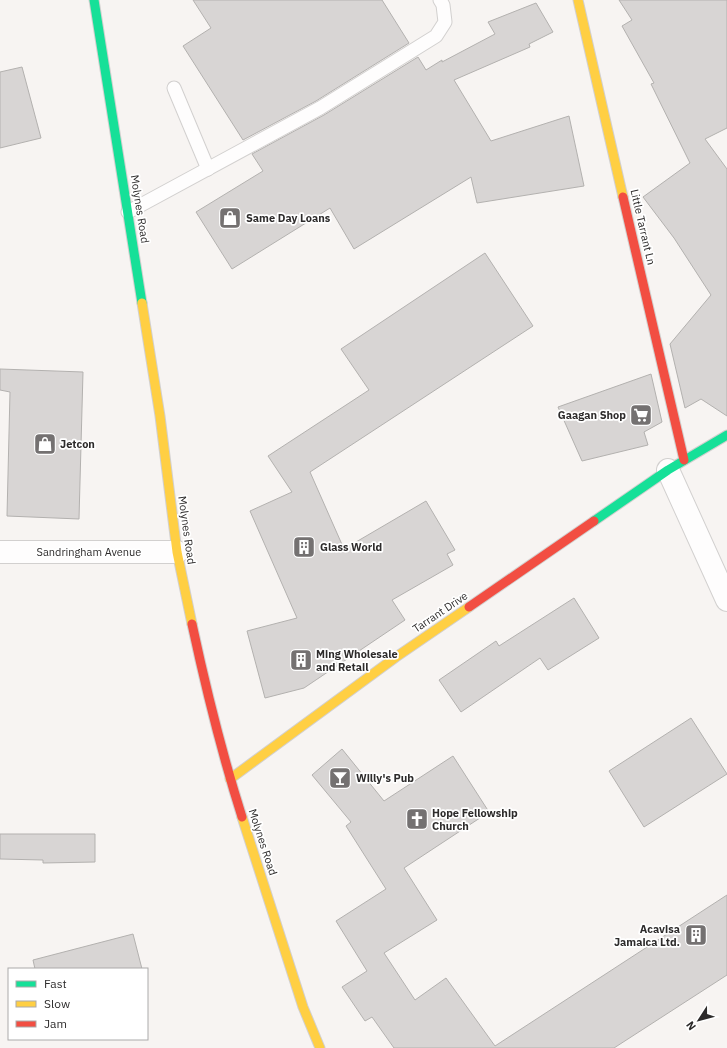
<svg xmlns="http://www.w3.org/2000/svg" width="727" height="1048" font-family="'IBM Plex Sans',sans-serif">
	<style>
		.building { fill: #d8d5d4; stroke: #b3b1af }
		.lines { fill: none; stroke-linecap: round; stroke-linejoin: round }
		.lane-casing { stroke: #d2d0cf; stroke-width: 15 }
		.street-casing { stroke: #d2d0cf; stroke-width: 24 }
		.fast-casing { stroke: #d2d0cf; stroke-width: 11 }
		.slow-casing { stroke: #d2d0cf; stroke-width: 11 }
		.jam-casing { stroke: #d2d0cf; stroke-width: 11 }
		.lane { stroke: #fefdfd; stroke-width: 13 }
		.street { stroke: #fefdfd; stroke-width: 22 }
		.fast { stroke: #16e098; stroke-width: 9 }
		.slow { stroke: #ffcf43; stroke-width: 9 }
		.jam { stroke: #f24e42; stroke-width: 9 }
		.labels { text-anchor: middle; stroke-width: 3.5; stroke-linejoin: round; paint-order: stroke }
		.street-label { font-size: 11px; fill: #2d2b2b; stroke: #fff }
		.poi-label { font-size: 11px; font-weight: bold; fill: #2d2b2b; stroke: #fff; text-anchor: start }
	</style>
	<rect width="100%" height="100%" fill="#f7f4f2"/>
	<g class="building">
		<path d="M193 0H382L409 43 316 101 243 140 183 46 211 28Z"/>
		<path d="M619 0H727V128L705 139 727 169V416L701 399 685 408 670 344 711 295 674 238 643 197 690 163 651 84 654 83 622 26 632 20Z"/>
		<path d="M536 3 553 32 529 44 530 47 454 80 491 141 569 116 584 186 477 203 471 177 354 249 330 208 232 269 196 212 263 171 252 154 324 115 418 57 426 70 442 60V62L495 34 488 22Z"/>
		<path d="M22 67 41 138 0 148V72Z"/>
		<path d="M485 253 533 326 310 472 344 549 426 501 455 550 447 554 453 565 392 600 405 620 304 688 265 698 247 631 297 618 250 511 292 492 268 456 369 390 341 349Z"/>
		<path d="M0 369 83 372 79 519 7 516 10 392 0 390Z"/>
		<path d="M651 374 662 422 644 432 648 445 582 461 558 407Z"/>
		<path d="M574 598 599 638 548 670 540 658 461 712 439 680 496 641 499 646Z"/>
		<path d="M691 718 727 774 644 827 609 771Z"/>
		<path d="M342 749 384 801 453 756 489 812 404 868 437 920 384 953 415 1000 446 978 495 1046 727 895V975L614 1048H394L372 1017 365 1021 342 987 367 971 336 921 386 889 346 826 351 822 312 775Z"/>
		<path d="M0 834H95V862L43 863V860L0 859Z"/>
		<path d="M133 934 142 969H35L33 960Z"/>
	</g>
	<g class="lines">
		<g class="lane-casing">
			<g id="lane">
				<path d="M174 88 208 169"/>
				<path d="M128 212 320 108 436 36 445 22 443 5 440 0"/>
			</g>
		</g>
		<g class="street-casing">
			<g id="street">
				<path d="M668 470 727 600"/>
				<path d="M0 552H177"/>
			</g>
		</g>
		<g class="fast-casing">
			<g id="fast">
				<path d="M94 0 142 303"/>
				<path d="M594 521 668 470 727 435"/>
			</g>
		</g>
		<g class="slow-casing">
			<g id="slow">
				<path d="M578 0 623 197"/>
				<path d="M142 303 160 416 177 552 192 624"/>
				<path d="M230 779 396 657 469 607"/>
				<path d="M242 817 303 1007 320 1048"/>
			</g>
		</g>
		<g class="jam-casing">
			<g id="jam">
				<path d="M623 197 684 460"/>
				<path d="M469 607 594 521"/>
				<path d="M192 624C206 689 222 754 242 817"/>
			</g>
		</g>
		<use href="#lane" class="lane"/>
		<use href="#street" class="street"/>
		<use href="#fast" class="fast"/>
		<use href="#slow" class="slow"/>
		<use href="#jam" class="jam"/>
	</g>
	<defs>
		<g id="shop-square" transform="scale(1.15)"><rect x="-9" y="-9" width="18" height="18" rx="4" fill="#747171" stroke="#fff"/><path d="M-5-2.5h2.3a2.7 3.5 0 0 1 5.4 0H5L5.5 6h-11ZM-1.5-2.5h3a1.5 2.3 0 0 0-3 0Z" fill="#fff"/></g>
		<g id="supermarket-square" transform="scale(1.15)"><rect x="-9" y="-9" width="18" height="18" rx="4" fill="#747171" stroke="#fff"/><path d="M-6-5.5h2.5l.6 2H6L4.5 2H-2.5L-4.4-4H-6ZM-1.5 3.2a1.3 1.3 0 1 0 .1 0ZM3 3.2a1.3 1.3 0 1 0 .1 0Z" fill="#fff"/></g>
		<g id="building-square" transform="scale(1.15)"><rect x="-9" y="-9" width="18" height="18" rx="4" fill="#747171" stroke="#fff"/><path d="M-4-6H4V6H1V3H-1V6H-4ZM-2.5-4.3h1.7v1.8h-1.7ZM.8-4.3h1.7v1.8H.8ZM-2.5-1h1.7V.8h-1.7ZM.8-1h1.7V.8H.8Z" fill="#fff"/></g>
		<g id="bar-square" transform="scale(1.15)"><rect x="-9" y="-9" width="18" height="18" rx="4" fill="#747171" stroke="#fff"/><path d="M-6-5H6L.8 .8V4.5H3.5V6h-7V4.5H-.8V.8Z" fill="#fff"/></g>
		<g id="church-square" transform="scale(1.15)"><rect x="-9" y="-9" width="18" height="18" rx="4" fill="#747171" stroke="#fff"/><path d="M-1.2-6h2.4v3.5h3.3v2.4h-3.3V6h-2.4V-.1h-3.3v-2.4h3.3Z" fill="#fff"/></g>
	</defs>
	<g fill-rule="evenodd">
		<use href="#shop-square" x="230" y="218"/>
		<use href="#supermarket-square" x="641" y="415"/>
		<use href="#shop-square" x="45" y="444"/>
		<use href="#building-square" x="304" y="547"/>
		<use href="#building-square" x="301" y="660"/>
		<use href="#bar-square" x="340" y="778"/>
		<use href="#church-square" x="417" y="819"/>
		<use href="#building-square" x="696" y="935"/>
	</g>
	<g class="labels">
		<g class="street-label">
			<text transform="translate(140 209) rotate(81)" y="4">Molynes Road</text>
			<text transform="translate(643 227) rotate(77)" y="4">Little Tarrant Ln</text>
			<text transform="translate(187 530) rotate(82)" y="4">Molynes Road</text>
			<text x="89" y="556">Sandringham Avenue</text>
			<text transform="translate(440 612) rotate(-34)" y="4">Tarrant Drive</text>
			<text transform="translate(263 842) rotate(72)" y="4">Molynes Road</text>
		</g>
		<g class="poi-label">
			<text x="246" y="222">Same Day Loans</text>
			<text x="626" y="419" text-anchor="end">Gaagan Shop</text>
			<text x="60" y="448">Jetcon</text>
			<text x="320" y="551">Glass World</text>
			<text x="316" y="658">Ming Wholesale<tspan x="316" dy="13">and Retail</tspan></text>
			<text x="356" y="782">Willy's Pub</text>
			<text x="432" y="817">Hope Fellowship<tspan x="432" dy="13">Church</tspan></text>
			<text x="680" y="933" text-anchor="end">Acavisa<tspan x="680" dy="13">Jamaica Ltd.</tspan></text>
		</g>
	</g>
	<rect x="8" y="968" width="140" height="72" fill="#ffffff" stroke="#abaaaa"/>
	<rect x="16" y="981" width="20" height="6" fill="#16e098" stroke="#abaaaa"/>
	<text x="44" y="988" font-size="12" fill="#2d2b2b">Fast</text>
	<rect x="16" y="1001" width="20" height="6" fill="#ffcf43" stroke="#abaaaa"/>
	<text x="44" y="1008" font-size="12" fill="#2d2b2b">Slow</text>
	<rect x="16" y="1021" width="20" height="6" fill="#f24e42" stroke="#abaaaa"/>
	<text x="44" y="1028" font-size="12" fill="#2d2b2b">Jam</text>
	<g transform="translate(699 1020) rotate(234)" stroke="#ffffff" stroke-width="3" paint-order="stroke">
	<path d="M0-3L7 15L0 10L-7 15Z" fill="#2d2b2b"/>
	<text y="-6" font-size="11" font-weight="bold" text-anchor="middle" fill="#2d2b2b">N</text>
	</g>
</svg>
